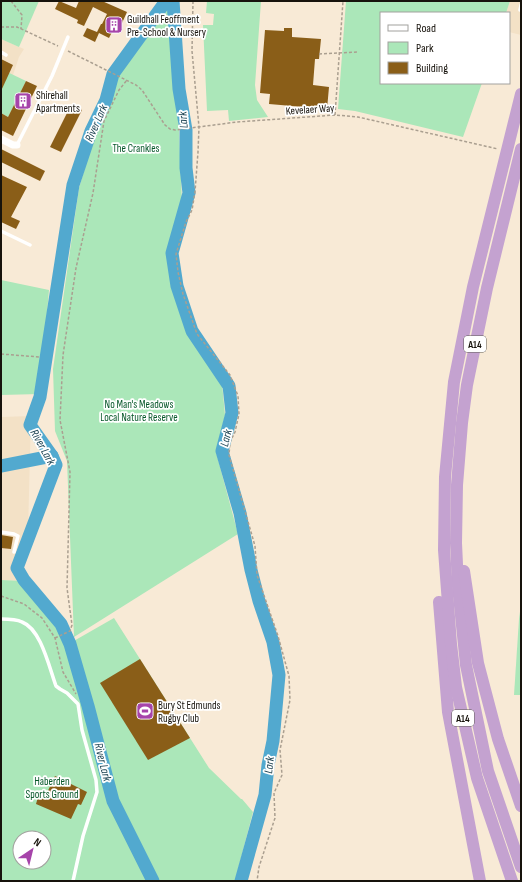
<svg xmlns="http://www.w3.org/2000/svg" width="522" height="882" font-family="'Sofia Sans Condensed',sans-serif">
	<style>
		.built { fill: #f3e1c6 }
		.green { fill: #abe7b9; fill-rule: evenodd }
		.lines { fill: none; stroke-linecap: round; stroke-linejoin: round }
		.river { stroke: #52a9cf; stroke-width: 13 }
		.building { fill: #8a5e18 }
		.path { stroke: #aa9f90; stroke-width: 1.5; stroke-dasharray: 3 2; stroke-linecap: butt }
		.service { stroke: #fff; stroke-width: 3.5 }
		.minor { stroke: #fff; stroke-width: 7 }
		.trunk { stroke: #c4a2d0; stroke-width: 12 }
		.labels { text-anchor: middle; stroke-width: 3.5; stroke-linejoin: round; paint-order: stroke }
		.shield { fill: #fff; stroke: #5d5a55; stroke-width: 1 }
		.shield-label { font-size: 10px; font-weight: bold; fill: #17130c }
		.poi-label { font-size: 11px; fill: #17130c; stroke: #fff; text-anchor: start }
		.street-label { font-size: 11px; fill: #17130c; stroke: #fff }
		.park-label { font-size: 11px; fill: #07582a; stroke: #fff }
		.water-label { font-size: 12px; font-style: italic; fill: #173e4e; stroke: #fff }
	</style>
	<rect width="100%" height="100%" fill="#f8ead6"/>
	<g class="built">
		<path d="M510 1H521V35L509 32V13H506Z"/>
		<path d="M1 39 24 49 19 57 12 78 1 71Z"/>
		<path d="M31 416 28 533 14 567 15 572 23 581 1 580V417Z"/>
	</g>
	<g class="green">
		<path d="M1 1H39L19 47 1 39Z"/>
		<path d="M207 1H261L255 85 257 100 268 117 229 121 228 110 207 111 203 25H213L214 14 206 13Z"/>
		<path d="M346 1H510L506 13H381V83H482L463 137 355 111 338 109Z"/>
		<path d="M168 5 179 131 182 203 173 232 168 268 188 332 222 383 225 415 216 452 238 534 74 637 67 461 55 431 53 369 79 188 97 127 108 102 115 80Z"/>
		<path d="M1 69 26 81 8 117 1 113Z"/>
		<path d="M1 280 49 290 40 394 1 395Z"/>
		<path d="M1 580 23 581 59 627 86 706 90 705 72 642 114 618 209 768 241 799H242L253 812 235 881H1ZM20 838H44V862H20Z"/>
		<path d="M521 604V695H514L519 619Z"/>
	</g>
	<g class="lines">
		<g class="river">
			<path d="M173 1 179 89 186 130V168L189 193 172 253 177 286 192 331 229 386 232 413 222 451 240 513 251 570 259 601 273 642 279 675 273 741 268 765 265 795 241 881"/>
			<path d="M1 466 52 456"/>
			<path d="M153 881 113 801 88 706 70 644 61 624 24 580 17 568 56 465 52 456 30 425 40 397 73 185 91 131 106 100 113 74 166 1"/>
		</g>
	</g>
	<g class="building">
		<path d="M59 1 76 8 79 1H102L127 12 118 32 113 30 109 38 99 33 95 42 83 36 87 28 97 32 101 24H102L107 14 93 7 84 26 77 23 78 20 55 9Z"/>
		<path d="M284 28H292V37L321 39 319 59H315L313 85 329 87 327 109 269 104 270 94 260 93 265 30 284 31Z"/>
		<path d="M1 59 13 65 1 91Z"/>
		<path d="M26 81 37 86 13 136 1 130V113L8 117Z"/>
		<path d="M71 105 82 110 61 152 50 147Z"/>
		<path d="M1 149 45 171 40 181 1 162Z"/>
		<path d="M1 175 27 187 11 217 20 221 16 229 1 222Z"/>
		<path d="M1 535 13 537 11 549 1 548Z"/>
		<path d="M140 659 190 738 148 760 100 683Z"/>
		<path d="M55 776 87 792 81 805 78 804 71 819 36 804 38 797 44 799Z"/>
	</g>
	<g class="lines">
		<g class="path">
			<path d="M11 1 22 15 21 29"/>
			<path d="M193 1 192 51 199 127 198 152 195 192 192 210 186 222 176 254 178 272 183 294 197 334 230 375 238 396 239 414 235 432 230 442 229 455 255 546 257 575 278 636 289 676 290 700 280 750 282 775 274 793 275 818 259 867 257 881"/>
			<path d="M1 27H17L58 46"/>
			<path d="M68 51 136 85 142 90 165 125 170 129 175 130 237 122 335 115 358 117 498 149"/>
			<path d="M319 54 357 52"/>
			<path d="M335 115 343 1"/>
			<path d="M1 354 40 357"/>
			<path d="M1 596 24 604 42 618 55 638 63 672 76 694"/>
			<path d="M55 638 70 631 72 625 67 588 70 472 60 420 63 355 76 268 93 193 104 121 119 90 127 80"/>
		</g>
		<g class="service">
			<path d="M520 10 521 5"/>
			<path d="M1 52 6 55"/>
			<path d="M17 145 52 76 68 37"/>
			<path d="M1 231 30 245"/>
			<path d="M1 532 14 534 18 536 14 552"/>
			<path d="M1 619C8 619 16 619 22 622 41 629 49 667 56 686L60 689 67 693 78 704 82 730 96 780 97 792 83 836 73 881"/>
		</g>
		<path class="minor" d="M1 139 13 145H17"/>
		<g class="trunk">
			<path d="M521 149 487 288 467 385 462 423 457 485 456 543 458 586 466 665 488 771 521 867"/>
			<path d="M464 571 478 663 498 739 521 806"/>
			<path d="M439 602 448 712 480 881"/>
			<path d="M512 881 477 778 456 687 451 644 444 550 445 477 454 382 473 287 521 94"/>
		</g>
	</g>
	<defs>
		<g id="building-square" transform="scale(0.9)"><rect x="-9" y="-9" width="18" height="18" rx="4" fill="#a644aa" stroke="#fff"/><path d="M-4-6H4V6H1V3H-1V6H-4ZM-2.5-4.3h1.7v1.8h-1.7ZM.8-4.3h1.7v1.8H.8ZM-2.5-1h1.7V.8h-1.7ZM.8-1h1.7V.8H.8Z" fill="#fff"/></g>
		<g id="stadium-square" transform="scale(0.9)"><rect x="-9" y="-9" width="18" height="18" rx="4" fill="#a644aa" stroke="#fff"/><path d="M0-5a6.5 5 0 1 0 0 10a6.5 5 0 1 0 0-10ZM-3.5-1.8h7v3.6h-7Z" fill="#fff"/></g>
	</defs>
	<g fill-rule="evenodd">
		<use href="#building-square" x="114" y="25"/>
		<use href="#building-square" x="23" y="101"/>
		<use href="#stadium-square" x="145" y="711"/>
	</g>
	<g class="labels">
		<g class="shield">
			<rect x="464" y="336" width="22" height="16" rx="3"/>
			<rect x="452" y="710" width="22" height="16" rx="3"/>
		</g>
		<g class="shield-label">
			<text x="475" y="348">A14</text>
			<text x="463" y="722">A14</text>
		</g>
		<g class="poi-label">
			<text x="127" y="23">Guildhall Feoffment<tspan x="127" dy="13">Pre-School &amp; Nursery</tspan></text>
			<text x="36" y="99">Shirehall<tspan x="36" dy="13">Apartments</tspan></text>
			<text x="158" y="709">Bury St Edmunds<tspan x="158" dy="13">Rugby Club</tspan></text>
		</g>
		<g class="street-label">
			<text transform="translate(310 109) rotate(-4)" y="4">Kevelaer Way</text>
		</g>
		<g class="park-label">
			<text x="136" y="152">The Crankles</text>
			<text x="139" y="408">No Man's Meadows<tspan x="139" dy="13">Local Nature Reserve</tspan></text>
			<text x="52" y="785">Haberden<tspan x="52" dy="13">Sports Ground</tspan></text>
		</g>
		<g class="water-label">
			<text transform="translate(183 120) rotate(-95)" y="4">Lark</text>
			<text transform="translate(96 123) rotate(-66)" y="4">River Lark</text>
			<text transform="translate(226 438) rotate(-76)" y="4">Lark</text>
			<text transform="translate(43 447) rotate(61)" y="4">River Lark</text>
			<text transform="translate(103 762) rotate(76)" y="4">River Lark</text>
			<text transform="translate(269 765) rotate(-83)" y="4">Lark</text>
		</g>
	</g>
	<rect width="522" height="882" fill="none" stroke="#17130c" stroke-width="4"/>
	<rect x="380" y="12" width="130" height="72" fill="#ffffff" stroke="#a2a19e"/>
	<rect x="388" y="25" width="20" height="6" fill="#ffffff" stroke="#a2a19e"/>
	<text x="416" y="32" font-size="12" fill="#17130c">Road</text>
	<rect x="388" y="42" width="20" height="12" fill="#abe7b9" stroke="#a2a19e"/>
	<text x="416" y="52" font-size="12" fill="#17130c">Park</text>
	<rect x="388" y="62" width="20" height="12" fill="#8a5e18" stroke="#a2a19e"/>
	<text x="416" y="72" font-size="12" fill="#17130c">Building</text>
	<g transform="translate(32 850) rotate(35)"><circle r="19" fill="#ffffff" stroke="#a2a19e"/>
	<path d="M0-3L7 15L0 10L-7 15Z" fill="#a644aa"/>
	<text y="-6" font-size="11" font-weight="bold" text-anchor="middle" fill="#17130c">N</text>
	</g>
</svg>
